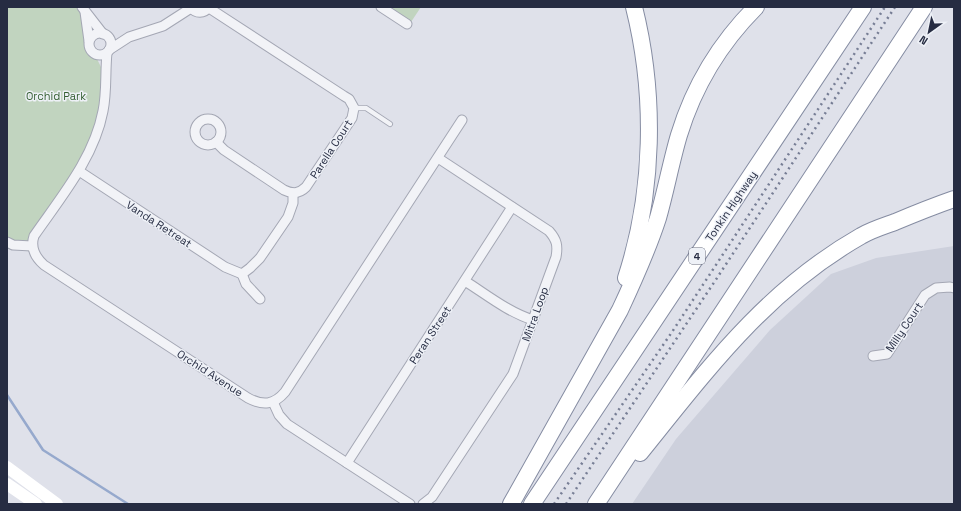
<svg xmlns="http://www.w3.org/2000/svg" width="961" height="511" font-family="'Space Grotesk',sans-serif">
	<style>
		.built { fill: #cdd0dc }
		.green { fill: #c1d4bf }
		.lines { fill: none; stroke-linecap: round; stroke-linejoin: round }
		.stream { stroke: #96a9cd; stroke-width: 2.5 }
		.lane-casing { stroke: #a4a7b4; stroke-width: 6 }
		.street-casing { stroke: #a4a7b4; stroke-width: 11 }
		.highway-casing { stroke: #858ca2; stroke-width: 18 }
		.lane { stroke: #f2f3f7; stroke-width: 4.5 }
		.street { stroke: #f2f3f7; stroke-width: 9 }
		.secondary { stroke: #fff; stroke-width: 12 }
		.highway { stroke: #fff; stroke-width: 16 }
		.rail { stroke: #777e95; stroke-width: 2.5; stroke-dasharray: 2 4; stroke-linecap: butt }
		.labels { text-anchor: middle; stroke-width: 3; stroke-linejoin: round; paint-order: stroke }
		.shield { fill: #eef1f7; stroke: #626778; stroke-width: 1 }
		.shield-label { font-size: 10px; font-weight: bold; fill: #262c42 }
		.park-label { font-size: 11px; fill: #345f32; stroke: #eef1f7 }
		.street-label { font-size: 11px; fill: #262c42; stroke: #eef1f7 }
	</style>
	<rect width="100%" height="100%" fill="#dfe1ea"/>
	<path class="built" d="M954 246V504H632L676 439 770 330 831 274 876 258Z"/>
	<g class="green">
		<path d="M7 7H82L90 48 94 53 105 75 99 127 32 246 7 242Z"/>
		<path d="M389 7H421L411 22Z"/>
	</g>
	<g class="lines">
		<path class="stream" d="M7 395 43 450 128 504"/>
		<g class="lane-casing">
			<path id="lane" d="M354 108H366L390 124"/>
		</g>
		<g class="street-casing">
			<g id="street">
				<path d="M82 7 103 34"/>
				<path d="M190 7C196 14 204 14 209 7"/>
				<path d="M381 7 407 24"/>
				<path d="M209 8 344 96 349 99 354 108 352 118 306 187C299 194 292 194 284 190L224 150 216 142"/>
				<path d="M85 12 89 41"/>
				<circle cx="100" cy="44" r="11"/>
				<path d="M109 50 129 37 163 26 191 8"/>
				<path d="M107 53C105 72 107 92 103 111 94 158 61 197 34 236 30 248 35 257 44 265L248 398C263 406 274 405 285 392L462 120"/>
				<circle cx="208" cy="132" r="13"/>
				<path d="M79 171 225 267 242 274 250 268 260 258 288 217 293 203V193"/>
				<path d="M7 242 13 245 32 246"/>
				<path d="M242 274 246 284 260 299"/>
				<path d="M465 281C487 295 508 312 533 320"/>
				<path d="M873 356 887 354 925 295 936 288 950 287 954 288"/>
				<path d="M273 402 279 415 287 424 410 504"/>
				<path d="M347 463 512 207"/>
				<path d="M423 504 432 497 513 374 556 257C558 246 557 240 549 231L438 158"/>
			</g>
		</g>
		<g class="highway-casing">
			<g id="highway">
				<path d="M626 278C654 192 656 95 634 7"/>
				<path d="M640 453C707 370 766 290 861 236 871 230 884 226 895 222 914 214 934 206 954 199"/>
				<path d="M511 504 620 310C634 280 648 249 658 218 666 190 671 162 679 135 694 86 720 43 756 7"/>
				<path d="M532 504 863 7"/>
				<path d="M596 504 924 7"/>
			</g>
		</g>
		<use href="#lane" class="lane"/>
		<use href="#street" class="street"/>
		<g class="secondary">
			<path d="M7 467 57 504"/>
			<path d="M7 484 36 504"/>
		</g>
		<use href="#highway" class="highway"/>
		<g class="rail">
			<path d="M554 504 672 332 885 7"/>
			<path d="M566 504 715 281 895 7"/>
		</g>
	</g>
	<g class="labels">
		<rect class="shield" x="689" y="248" width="16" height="16" rx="3"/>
		<g class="shield-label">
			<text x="697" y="260">4</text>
		</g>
		<g class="park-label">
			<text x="56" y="100">Orchid Park</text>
		</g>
		<g class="street-label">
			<text transform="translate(331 149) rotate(-57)" y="4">Parella Court</text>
			<text transform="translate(731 206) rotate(-56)" y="4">Tonkin Highway</text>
			<text transform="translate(159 224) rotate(33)" y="4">Vanda Retreat</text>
			<text transform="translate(535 314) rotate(-70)" y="4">Mitra Loop</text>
			<text transform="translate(904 327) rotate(-56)" y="4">Milly Court</text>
			<text transform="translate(430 335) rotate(-57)" y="4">Peran Street</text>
			<text transform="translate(210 373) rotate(33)" y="4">Orchid Avenue</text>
		</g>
	</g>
	<rect width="961" height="511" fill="none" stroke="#262c42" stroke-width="16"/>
	<g transform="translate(929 32) rotate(213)" stroke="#eef1f7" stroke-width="3" paint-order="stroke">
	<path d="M0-3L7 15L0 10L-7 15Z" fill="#262c42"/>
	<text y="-6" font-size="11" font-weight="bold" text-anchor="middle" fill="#262c42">N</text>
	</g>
</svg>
